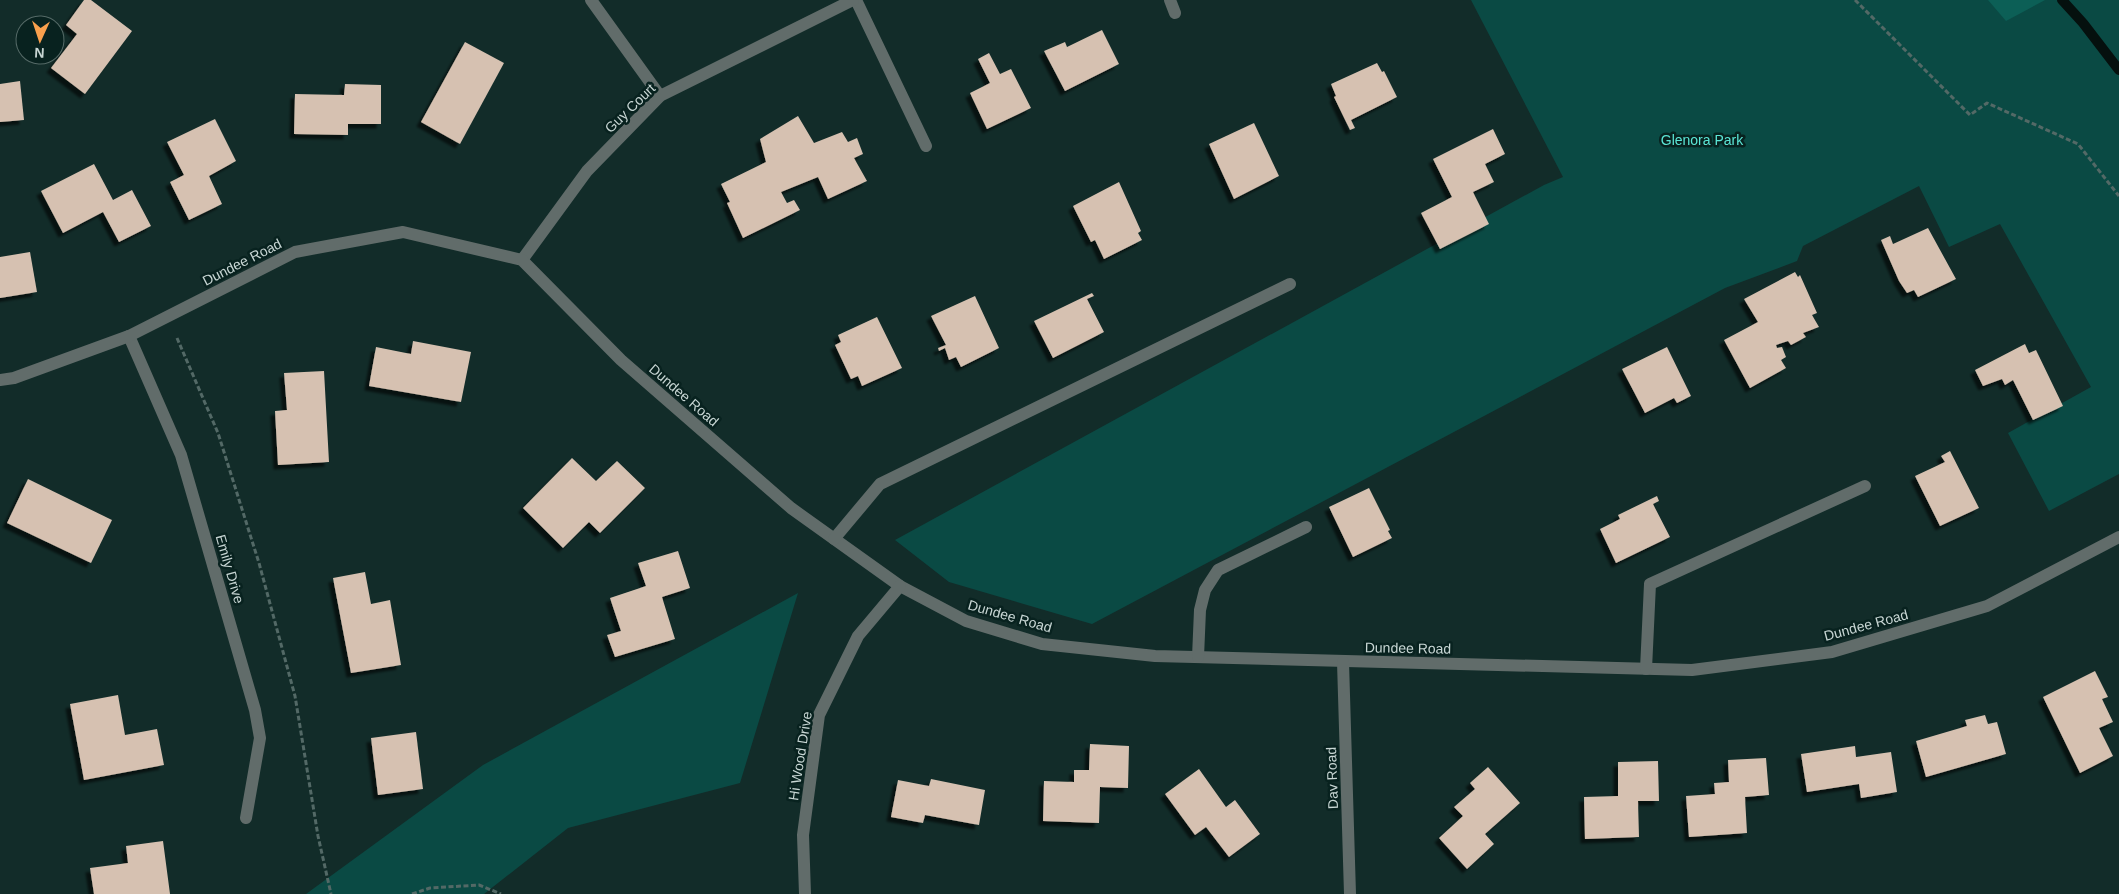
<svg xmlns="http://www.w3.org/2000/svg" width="2119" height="894" font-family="Arial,sans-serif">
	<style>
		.green { fill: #0a4a44 }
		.forest { fill: #0c5f56 }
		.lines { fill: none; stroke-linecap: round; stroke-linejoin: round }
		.stream { stroke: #05100e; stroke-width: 10 }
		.building { fill: #d6c1b1; filter: url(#shadow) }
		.path { stroke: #536966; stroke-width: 3; stroke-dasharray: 5 2.5; stroke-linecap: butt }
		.minor { stroke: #616c6a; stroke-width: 12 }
		.labels { text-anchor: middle; stroke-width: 5; stroke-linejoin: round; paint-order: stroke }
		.street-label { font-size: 14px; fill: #c8d6d4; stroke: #08221f }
		.park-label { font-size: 14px; fill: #5be6d6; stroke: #08221f }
	</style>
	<defs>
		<filter id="shadow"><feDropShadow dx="-4.5" dy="4.5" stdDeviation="1" flood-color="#0009"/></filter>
	</defs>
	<rect width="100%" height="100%" fill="#122c29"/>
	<g class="green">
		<path d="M1471 0H2119V474L2049 511 2008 433 2091 387 2000 224 1949 247 1919 186 1803 246 1797 261 1725 288 1092 624 949 582 895 540 1544 185 1563 177Z"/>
		<path d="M798 593 740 783 568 828 484 894H306L483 765Z"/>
	</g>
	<path class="forest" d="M1988 0H2045L2006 21Z"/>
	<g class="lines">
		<path class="stream" d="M2062 0 2083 23 2119 70"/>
	</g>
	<g class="building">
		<path d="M84 0H91L132 31 85 94 51 68 77 34 66 25Z"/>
		<path d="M1102 30 1119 64 1065 91 1044 51 1065 42 1067 47Z"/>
		<path d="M465 42 504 63 460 144 421 122Z"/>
		<path d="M989 53 1000 74 1011 69 1031 108 987 129 970 93 990 83 978 59Z"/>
		<path d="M1377 63 1382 72 1384 71 1397 97 1351 120 1355 128 1350 130 1334 97 1336 96 1331 84Z"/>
		<path d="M20 81 24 120 0 122V84Z"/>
		<path d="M345 84 381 85V124H348V135L294 134 295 94 344 95Z"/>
		<path d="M798 116 814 143 842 132 848 142 857 138 863 154 854 158 867 181 828 199 818 177 781 192 787 203 794 200 800 210 743 238 727 203 730 202 721 184 766 162 760 139Z"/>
		<path d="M215 119 236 161 209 176 222 204 189 220 170 182 184 175 167 142Z"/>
		<path d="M1254 123 1279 176 1234 199 1209 144Z"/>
		<path d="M1493 129 1505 154 1485 164 1494 182 1473 192 1489 224 1440 249 1421 213 1452 197 1433 159Z"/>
		<path d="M94 164 113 200 132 190 151 226 119 242 103 212 63 233 41 191Z"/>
		<path d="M1119 182 1141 231 1138 233 1142 240 1104 259 1095 240 1091 242 1073 206Z"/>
		<path d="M1928 228 1956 279 1918 297 1914 290 1907 293 1899 281 1881 240 1890 236 1893 244Z"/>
		<path d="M30 252 37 292 0 298V257Z"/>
		<path d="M1795 272 1798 277 1800 275 1817 313 1812 315 1819 327 1803 333 1806 337 1791 345 1788 341 1776 345 1777 348 1782 347 1786 357 1781 360 1786 368 1750 388 1724 340 1758 322 1744 299Z"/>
		<path d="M1092 293 1094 296 1087 299 1104 332 1053 358 1034 321Z"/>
		<path d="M975 296 999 348 961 367 956 357 949 360 945 348 939 351 938 348 946 345 931 316Z"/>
		<path d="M877 317 902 368 862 386 858 376 851 379 835 345 841 342 838 335Z"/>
		<path d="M413 341 471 352 461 402 369 386 376 347 411 354Z"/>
		<path d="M2025 344 2029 353 2036 350 2063 406 2033 420 2013 380 2005 385 2002 379 1983 386 1975 370Z"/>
		<path d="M1667 347 1691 396 1677 403 1674 398 1645 413 1622 369Z"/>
		<path d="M324 371 329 462 278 465 275 411 287 410 284 373Z"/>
		<path d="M1950 451 1979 508 1940 526 1915 476 1945 462 1941 456Z"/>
		<path d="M572 458 596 481 617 461 645 488 600 533 589 522 563 548 523 508Z"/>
		<path d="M28 479 112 520 91 563 7 523Z"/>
		<path d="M1369 488 1390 530 1388 531 1392 538 1353 557 1329 507Z"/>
		<path d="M1657 496 1659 501 1653 504 1670 537 1616 563 1600 529 1620 519 1618 515Z"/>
		<path d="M678 551 690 588 662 597 675 639 615 657 607 635 621 631 610 598 646 586 638 563Z"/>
		<path d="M365 572 371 604 390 600 401 665 351 673 333 578Z"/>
		<path d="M2095 671 2108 697 2102 699 2113 722 2099 728 2113 756 2080 773 2043 697Z"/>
		<path d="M118 695 125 735 157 729 164 765 84 780 70 704Z"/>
		<path d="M1985 715 1988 724 1997 722 2006 754 1926 777 1916 741 1967 726 1965 720Z"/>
		<path d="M416 732 423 789 378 795 371 738Z"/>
		<path d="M1090 744 1129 746 1128 788 1100 787 1099 823 1043 821 1044 781 1074 782V770H1089Z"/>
		<path d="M1855 746 1856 757 1891 752 1897 792 1861 798 1859 784 1807 792 1801 754Z"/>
		<path d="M1766 758 1769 795 1745 797 1747 833 1689 837 1686 796 1715 794 1714 783 1729 782 1728 760Z"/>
		<path d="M1658 761 1659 801H1638L1639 837 1585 839 1584 797 1618 796V762Z"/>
		<path d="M1488 767 1520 803 1485 834 1494 844 1467 869 1439 838 1463 816 1454 807 1475 789 1470 783Z"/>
		<path d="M1199 769 1226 807 1235 800 1260 834 1229 857 1206 827 1195 835 1165 794Z"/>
		<path d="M931 779 985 790 979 825 925 815 923 823 891 817 898 780 929 786Z"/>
		<path d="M163 841 170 894H94L90 868 128 863 126 846Z"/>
	</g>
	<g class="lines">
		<g class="path">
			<path d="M1855 0 1970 115 1987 103 2078 144 2119 196"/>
			<path d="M177 338 218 433 259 563 295 696 318 836 331 894"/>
			<path d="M412 894 430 888 479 885 501 894"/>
		</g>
		<g class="minor">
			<path d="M591 0 660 96"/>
			<path d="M856 0 926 146"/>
			<path d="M1170 0 1175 13"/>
			<path d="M522 260 587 171 660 96 853 0"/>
			<path d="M129 336 181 455 255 710 260 738 246 818"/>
			<path d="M0 380 14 378 129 336 295 252 403 232 522 260 621 360 791 508 900 586 966 621 1042 644 1155 656 1692 670 1832 652 1987 606 2119 537"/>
			<path d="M834 539 880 484 1290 284"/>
			<path d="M1198 657 1200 610 1205 590 1218 570 1306 527"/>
			<path d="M1343 662 1350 894"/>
			<path d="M1646 669 1650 584 1865 486"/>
			<path d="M805 894 803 835 819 715 858 636 900 586"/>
		</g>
	</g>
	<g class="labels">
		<g class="street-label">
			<text transform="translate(630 108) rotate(-44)" y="5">Guy Court</text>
			<text transform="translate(242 262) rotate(-27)" y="5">Dundee Road</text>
			<text transform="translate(684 395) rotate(41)" y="5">Dundee Road</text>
			<text transform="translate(230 569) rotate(74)" y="5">Emily Drive</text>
			<text transform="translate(1010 616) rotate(16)" y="5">Dundee Road</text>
			<text transform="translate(1866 625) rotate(-15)" y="5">Dundee Road</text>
			<text transform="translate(1408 648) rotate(1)" y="5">Dundee Road</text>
			<text transform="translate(800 756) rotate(-81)" y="5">Hi Wood Drive</text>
			<text transform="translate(1332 778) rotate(-92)" y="5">Dav Road</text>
		</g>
		<g class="park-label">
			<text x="1702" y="145">Glenora Park</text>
		</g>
	</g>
	<g transform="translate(40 40) rotate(183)"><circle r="24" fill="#08221f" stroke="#556a67"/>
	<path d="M0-4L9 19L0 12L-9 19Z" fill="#f9a04d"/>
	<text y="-8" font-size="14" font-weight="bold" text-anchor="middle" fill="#c8d6d4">N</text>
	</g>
</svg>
